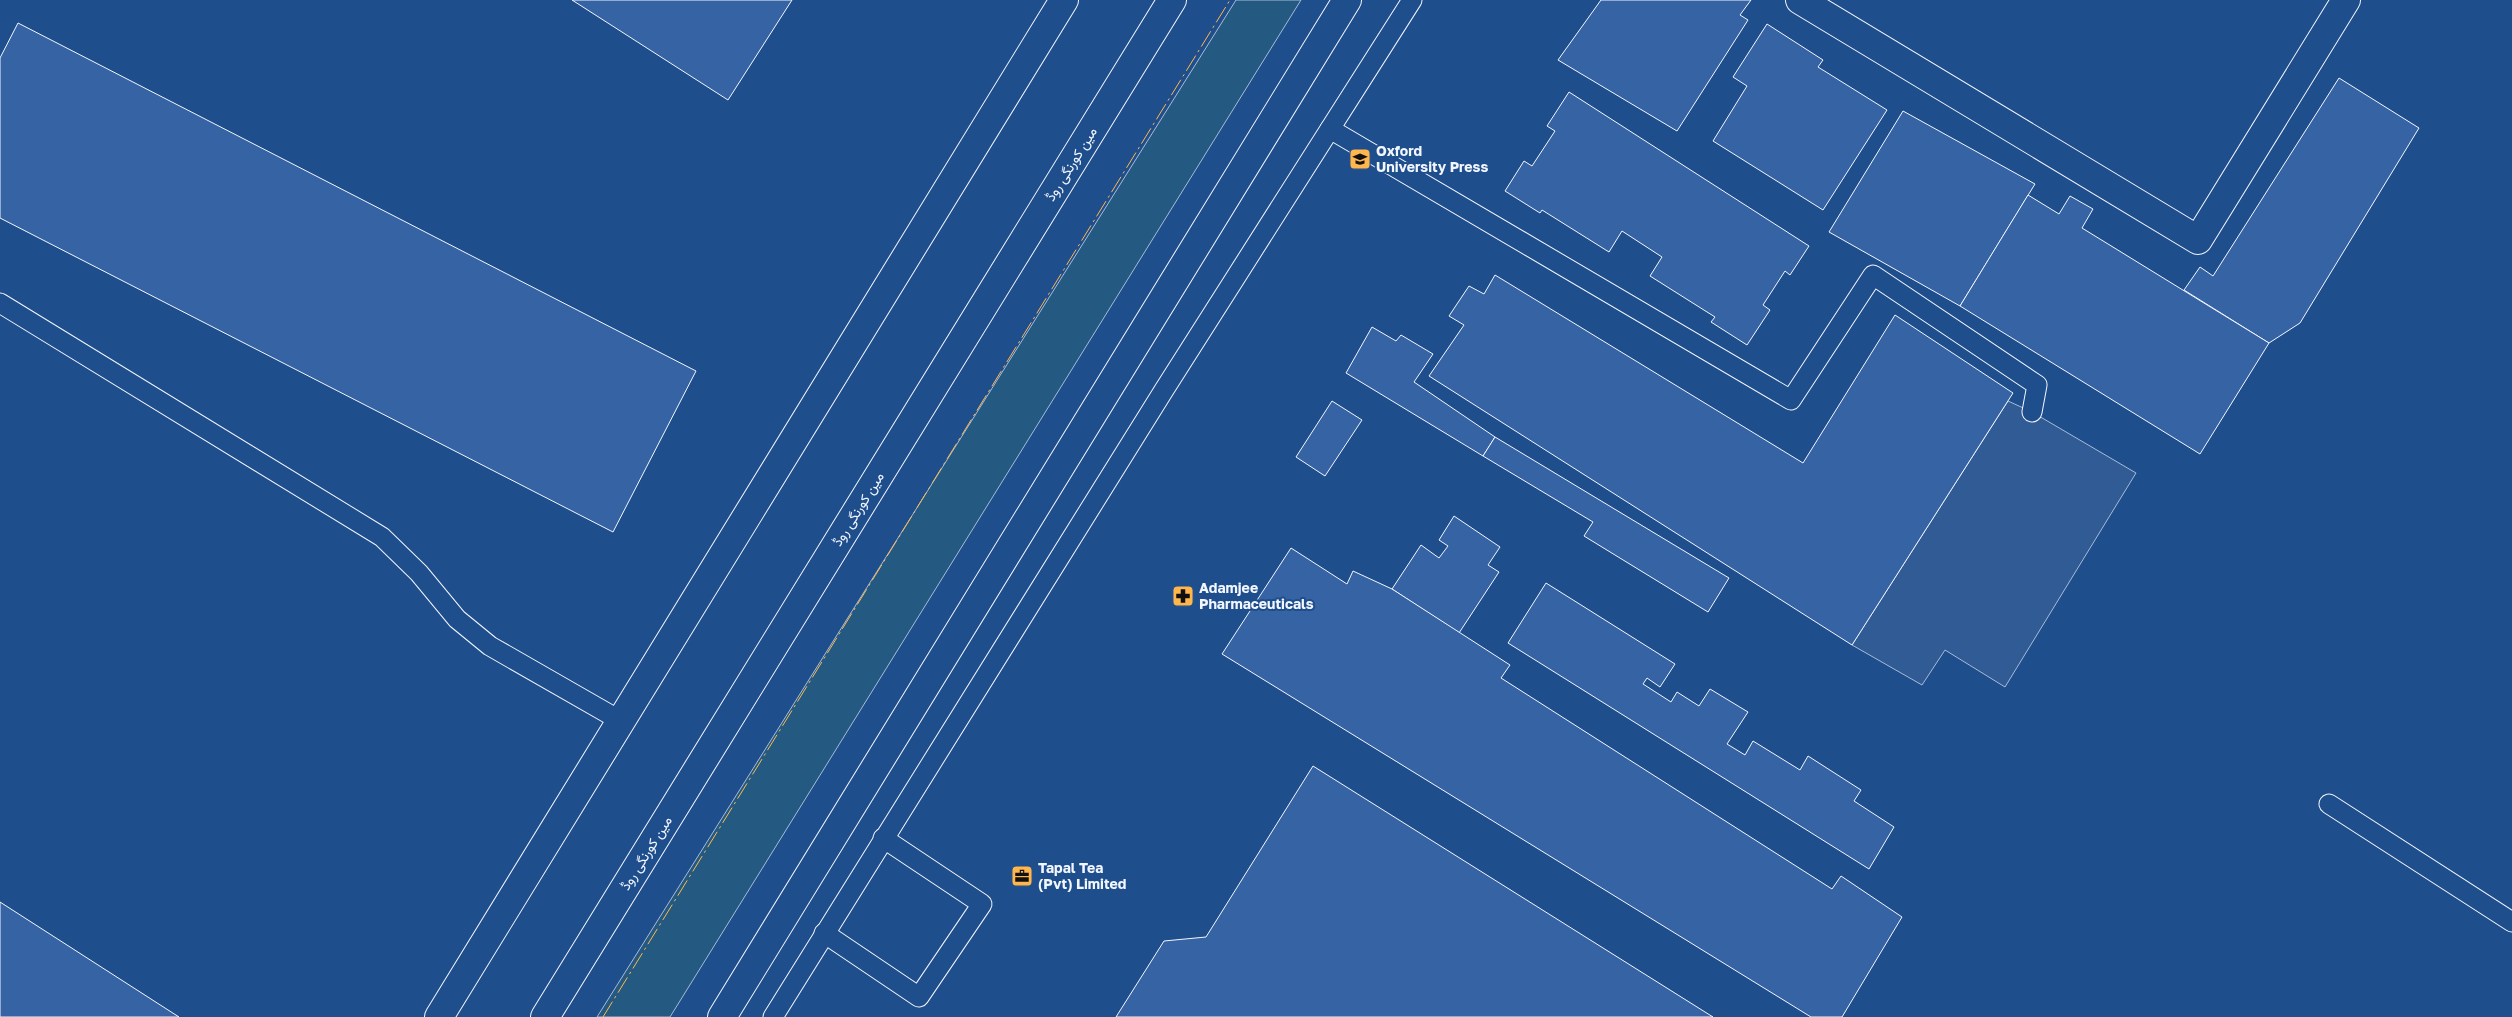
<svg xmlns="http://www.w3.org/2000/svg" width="2512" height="1017" font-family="'Golos Text',Vazirmatn,sans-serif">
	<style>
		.green { fill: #245a82; stroke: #a8bbd7 }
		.parking { fill: #305b95; stroke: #a8bbd7 }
		.building { fill: #3563a3; stroke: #f2f6ff }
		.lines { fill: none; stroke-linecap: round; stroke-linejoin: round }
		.lane-casing { stroke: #f2f6ff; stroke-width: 21 }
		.street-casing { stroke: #f2f6ff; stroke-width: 30 }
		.primary-casing { stroke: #f2f6ff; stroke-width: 30 }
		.lane { stroke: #1f4e8c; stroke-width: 19 }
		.street { stroke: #1f4e8c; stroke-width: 28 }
		.primary { stroke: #1f4e8c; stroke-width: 28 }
		.power { stroke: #ffb74d; stroke-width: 1; stroke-dasharray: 18 4 2.5 4; stroke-linecap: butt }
		.labels { text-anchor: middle; stroke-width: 4; stroke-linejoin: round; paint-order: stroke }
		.poi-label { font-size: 14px; font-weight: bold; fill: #f2f6ff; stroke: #1f4e8c; text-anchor: start }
		.street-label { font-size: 14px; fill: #f2f6ff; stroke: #1f4e8c }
	</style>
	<rect width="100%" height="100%" fill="#1f4e8c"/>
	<path class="green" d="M1236 0H1301L670 1017H597Z"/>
	<path class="parking" d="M2008 401 2032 412 2136 473 2005 687 1945 650 1922 685 1852 645Z"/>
	<g class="building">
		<path d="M572 0H792L728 100Z"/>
		<path d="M1601 0H1751L1740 15 1748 20 1677 131 1558 60Z"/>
		<path d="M18 23 696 371 613 532 0 218V58Z"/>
		<path d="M1767 24 1823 60 1818 67 1887 110 1823 210 1713 141 1747 86 1733 77Z"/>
		<path d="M2339 78 2419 128 2300 323 2269 343 2184 290 2200 267 2213 276Z"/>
		<path d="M1569 92 1809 246 1790 275 1785 271 1763 305 1770 310 1747 345 1711 322 1715 317 1650 276 1662 257 1622 231 1609 252 1542 210 1540 213 1505 191 1524 161 1532 166 1555 131 1547 126Z"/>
		<path d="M1903 111 2035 184 1960 306 1829 232Z"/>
		<path d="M2028 195 2059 214 2070 196 2093 209 2082 228 2269 343 2200 454 1960 306Z"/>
		<path d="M1495 275 1803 463 1895 315 2013 393 1852 645 1429 376 1464 325 1449 316 1469 286 1484 294Z"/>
		<path d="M1372 327 1396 341 1401 335 1433 354 1414 382 1495 437 1483 456 1346 373Z"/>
		<path d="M1332 401 1362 420 1325 476 1296 457Z"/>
		<path d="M1495 437 1729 578 1708 612 1584 536 1593 522 1483 456Z"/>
		<path d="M1454 516 1500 547 1488 565 1499 572 1459 633 1392 589 1421 545 1439 558 1448 546 1439 540Z"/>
		<path d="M1291 548 1347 584 1353 571 1392 589 1510 665 1501 678 1832 889 1841 876 1902 917 1842 1017H1811L1222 654Z"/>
		<path d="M1546 583 1675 664 1660 687 1647 678 1643 684 1671 702 1677 692 1699 706 1710 689 1748 712 1727 744 1745 755 1753 741 1800 770 1808 756 1861 790 1854 801 1894 827 1869 869 1508 643Z"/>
		<path d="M1313 766 1713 1017H1116L1164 941 1206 937Z"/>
		<path d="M0 902 179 1017H0Z"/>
	</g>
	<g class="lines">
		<g class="lane-casing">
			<g id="lane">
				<path d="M1330 129 1791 400 1873 275 2037 385 2032 412"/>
				<path d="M0 303 382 537 419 573 457 619 490 646 621 721"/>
				<path d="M2329 804 2512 922"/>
				<path d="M824 933 919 997 982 904 883 838"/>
				<path d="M773 1017 1164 390 1412 0"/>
			</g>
		</g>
		<g class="street-casing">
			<g id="street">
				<path d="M1800 0 2198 240 2346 0"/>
				<path d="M439 1017 1064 0"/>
			</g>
		</g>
		<g class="primary-casing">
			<g id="primary">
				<path d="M545 1017 1172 0"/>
				<path d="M722 1017 1347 0"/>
			</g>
		</g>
		<use href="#lane" class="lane"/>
		<use href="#street" class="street"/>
		<use href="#primary" class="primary"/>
		<path class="power" d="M603 1017 1230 0"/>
	</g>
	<defs>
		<g id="university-square" transform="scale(1.125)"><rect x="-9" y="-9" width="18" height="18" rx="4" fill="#ffb74d" stroke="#1f4e8c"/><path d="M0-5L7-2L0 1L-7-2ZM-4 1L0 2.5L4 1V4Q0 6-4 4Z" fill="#111"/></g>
		<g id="pharmacy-square" transform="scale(1.125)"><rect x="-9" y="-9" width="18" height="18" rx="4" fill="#ffb74d" stroke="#1f4e8c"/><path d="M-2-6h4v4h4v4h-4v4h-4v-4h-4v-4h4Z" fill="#111"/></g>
		<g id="office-square" transform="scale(1.125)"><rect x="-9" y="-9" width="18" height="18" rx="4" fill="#ffb74d" stroke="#1f4e8c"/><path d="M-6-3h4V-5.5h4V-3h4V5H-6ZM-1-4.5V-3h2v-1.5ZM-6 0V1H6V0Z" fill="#111"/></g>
	</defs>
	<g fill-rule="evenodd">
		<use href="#university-square" x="1360" y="159"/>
		<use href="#pharmacy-square" x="1183" y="596"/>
		<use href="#office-square" x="1022" y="876"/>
	</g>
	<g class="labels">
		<g class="poi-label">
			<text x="1376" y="156">Oxford<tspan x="1376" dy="16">University Press</tspan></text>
			<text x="1199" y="593">Adamjee<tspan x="1199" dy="16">Pharmaceuticals</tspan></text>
			<text x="1038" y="873">Tapal Tea<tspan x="1038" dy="16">(Pvt) Limited</tspan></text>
		</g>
		<g class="street-label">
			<text transform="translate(1071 164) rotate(-58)" y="5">مین کورنگی روڈ</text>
			<text transform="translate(858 509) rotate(-58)" y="5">مین کورنگی روڈ</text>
			<text transform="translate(646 853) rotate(-58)" y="5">مین کورنگی روڈ</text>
		</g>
	</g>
</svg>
